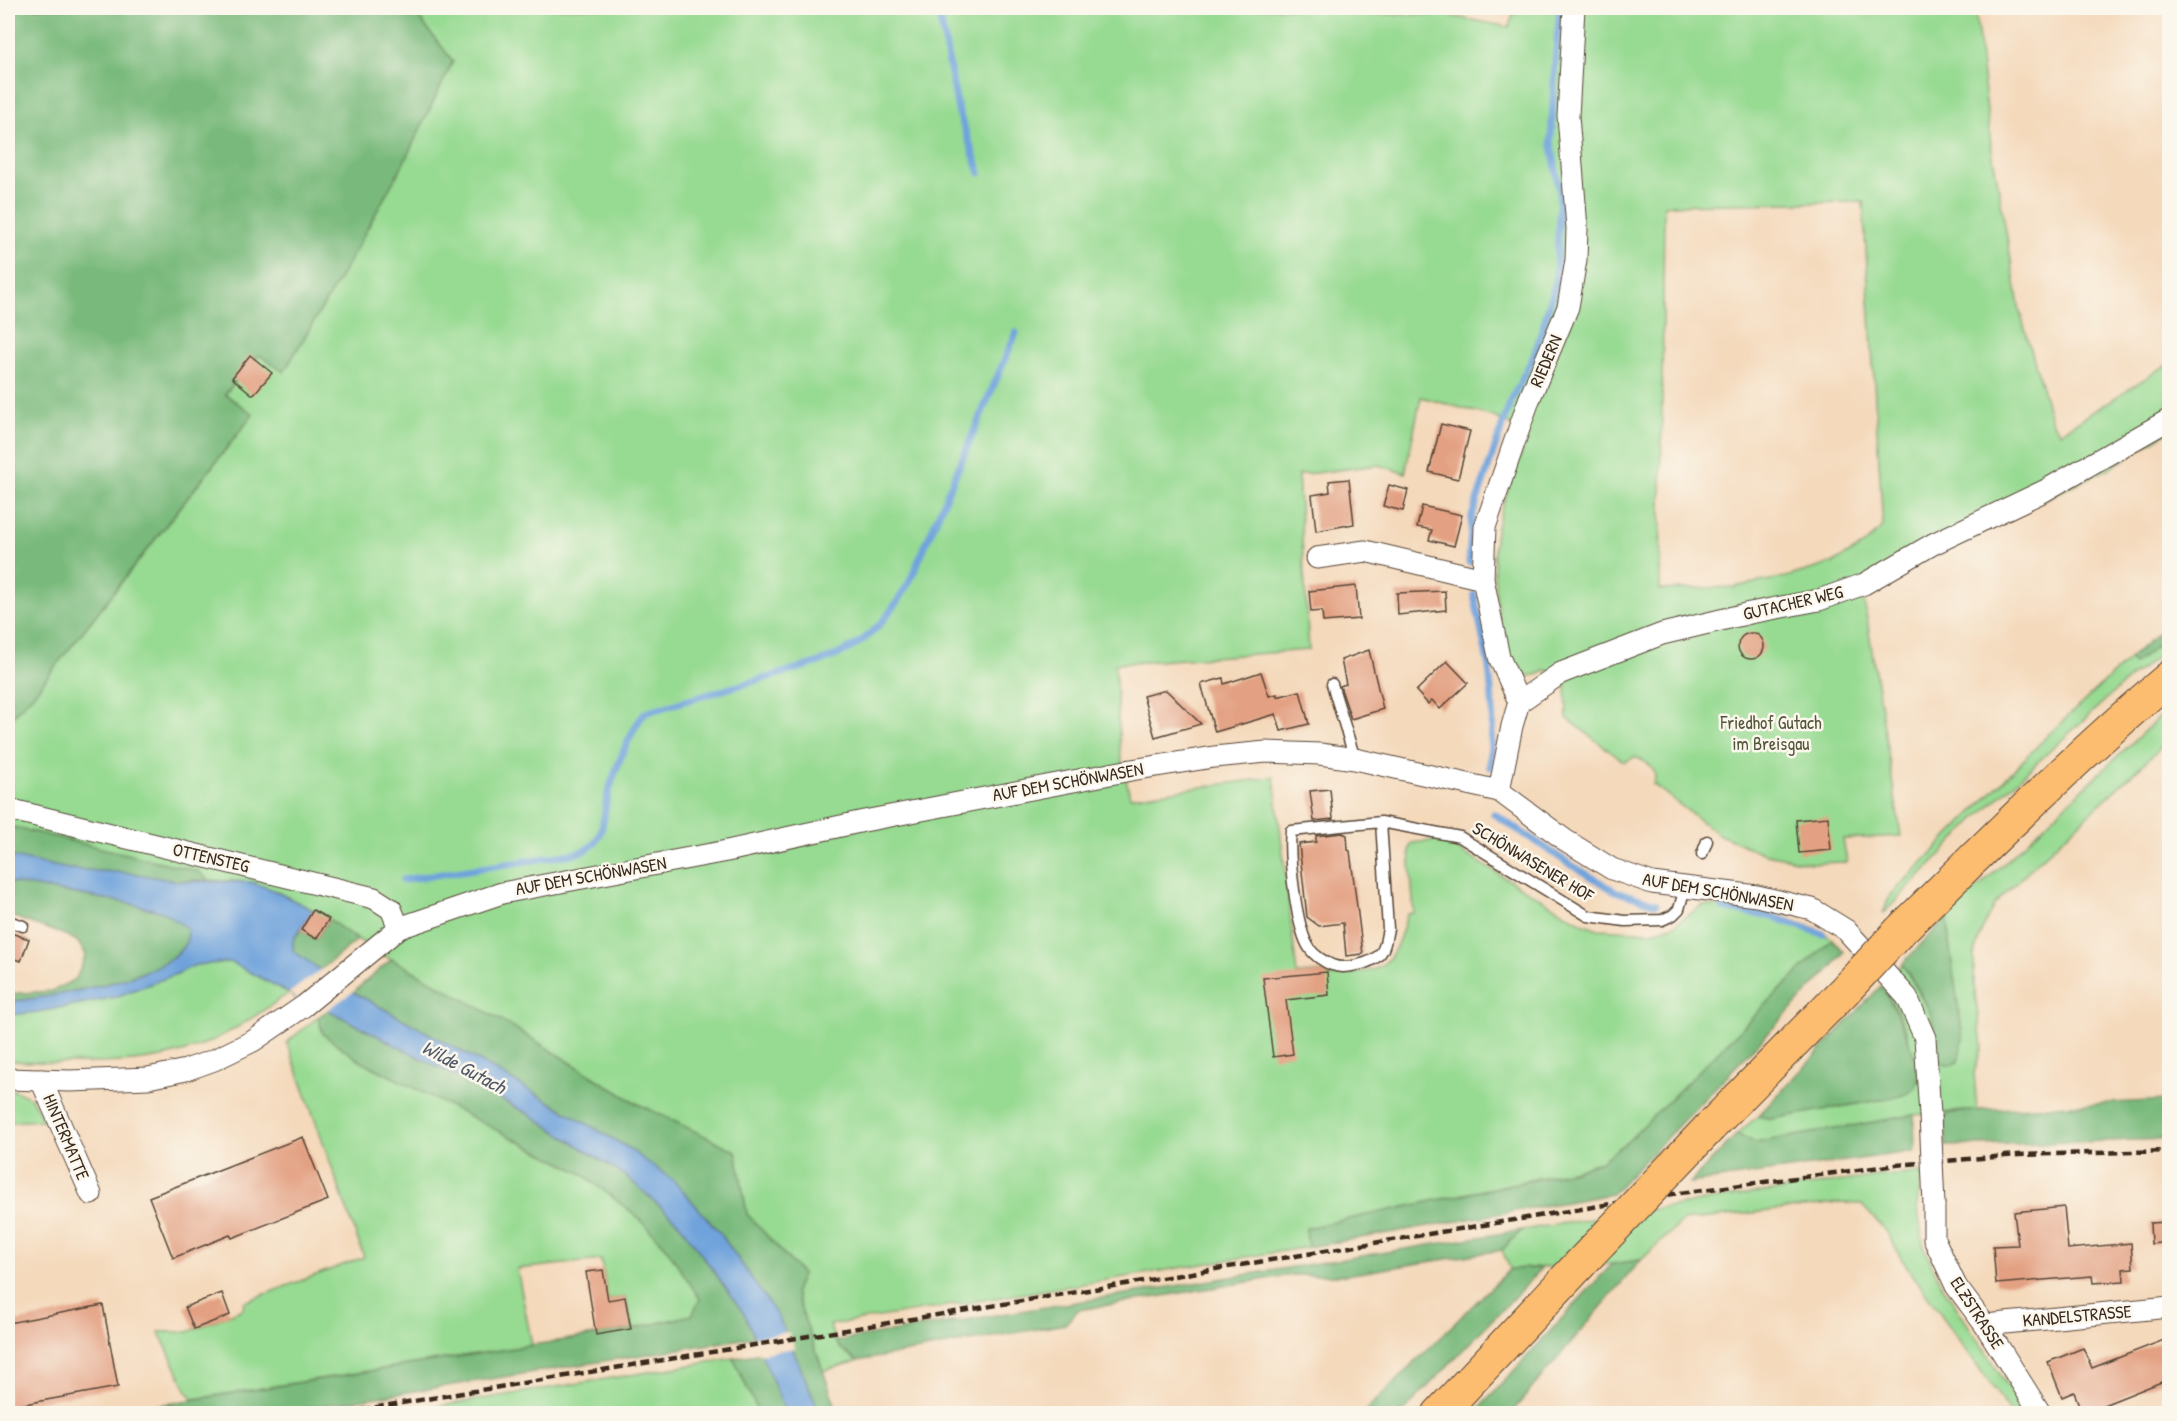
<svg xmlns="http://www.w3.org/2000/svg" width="2177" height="1421" font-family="'Patrick Hand',sans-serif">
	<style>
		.green { fill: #97da92; stroke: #698258; stroke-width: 1.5; fill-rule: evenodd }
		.forest { fill: #79ba7c; stroke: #5a724d; stroke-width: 1.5 }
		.water { fill: #70a3dc; stroke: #56667d; stroke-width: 1.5 }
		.pier { fill: #f4d9bb }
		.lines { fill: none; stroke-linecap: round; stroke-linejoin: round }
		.stream { stroke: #70a3dc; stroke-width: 7 }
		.building { fill: #e3a082 }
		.service-casing { stroke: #574436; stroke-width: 13 }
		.minor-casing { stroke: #574436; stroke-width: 23 }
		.trunk-casing { stroke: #574436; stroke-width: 35 }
		.service { stroke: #fff; stroke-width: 10 }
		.minor { stroke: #fff; stroke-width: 21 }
		.trunk { stroke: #fcbd6f; stroke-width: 33 }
		.rail { stroke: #3b2a1e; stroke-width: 4.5; stroke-dasharray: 9 4.5; stroke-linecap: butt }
		.minor-bridge-casing { stroke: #574436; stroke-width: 23; stroke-linecap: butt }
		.trunk-bridge-casing { stroke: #574436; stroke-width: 35; stroke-linecap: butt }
		.minor-bridge { stroke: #fff; stroke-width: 21 }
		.trunk-bridge { stroke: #fcbd6f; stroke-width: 33 }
		.labels { text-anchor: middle; stroke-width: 5; stroke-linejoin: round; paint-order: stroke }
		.street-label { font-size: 18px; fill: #3b2a1e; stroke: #fbf7ec }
		.park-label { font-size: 18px; fill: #52563b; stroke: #fbf7ec }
		.water-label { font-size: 20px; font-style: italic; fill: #505a6a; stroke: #fbf7ec }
	</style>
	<rect width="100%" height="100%" fill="#fbf7ec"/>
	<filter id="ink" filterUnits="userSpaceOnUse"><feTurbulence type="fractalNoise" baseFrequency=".0167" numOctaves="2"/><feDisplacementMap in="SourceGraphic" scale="12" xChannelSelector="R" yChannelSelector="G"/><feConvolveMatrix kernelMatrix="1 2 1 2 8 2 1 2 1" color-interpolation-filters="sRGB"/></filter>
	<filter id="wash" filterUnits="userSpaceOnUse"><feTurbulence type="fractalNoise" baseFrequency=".008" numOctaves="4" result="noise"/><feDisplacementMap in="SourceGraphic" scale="24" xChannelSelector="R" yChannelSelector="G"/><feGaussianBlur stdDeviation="1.35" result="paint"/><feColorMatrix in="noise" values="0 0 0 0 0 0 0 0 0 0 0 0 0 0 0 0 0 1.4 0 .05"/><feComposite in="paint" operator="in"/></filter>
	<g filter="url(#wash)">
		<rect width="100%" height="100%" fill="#f4d9bb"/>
		<g class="green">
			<path d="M411 8H1366L1374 14 1445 15 1509 27 1515 8H1975L1991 145 2020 312 2052 422 2060 433 2169 363V431L2112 467 1940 549 1875 590 1864 600 1901 836 1843 839 1847 862 1810 863 1762 853 1718 834 1653 784C1660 770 1647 762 1635 757L1624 762 1567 718 1566 680 1547 670C1537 676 1523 680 1515 668 1498 646 1491 566 1495 538 1500 501 1518 469 1528 433L1494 417 1421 397 1405 473 1378 465 1298 475 1309 650 1115 664 1120 752 1130 797 1274 777 1297 974 1328 972 1329 977C1385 969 1391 972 1407 914L1414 913 1409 850 1412 843 1441 840 1582 923 1598 929 1652 932 1672 926 1703 905 1760 910 1818 929 1832 939 1628 1141 1601 1161 1575 1170 1306 1228 1308 1247 830 1325C833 1342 843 1353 858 1361L823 1371 795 1292 802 1274 747 1214 736 1151 634 1102 508 1024 374 950 313 910 271 889 251 882 208 880 198 871 8 826V721L37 690 253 415 225 394 259 355 284 372 345 269 404 162 453 61ZM1863 202 1883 527 1864 545 1833 563 1786 577 1734 587 1660 590 1664 205Z"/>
			<path d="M2169 635V648L2133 675 1974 820 1883 914 1889 897 2047 736 2129 659 2134 664Z"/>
			<path d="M2169 708V740L2032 867 1994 905 1980 934 1974 955V985L1982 1046 1974 1073 1977 1110 1914 1115 1755 1143 1737 1134 1758 1116 1772 1119 1896 1097 1917 1080C1913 1049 1903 1010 1880 987L1902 964 1929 1010 1936 1029 1963 1039 1949 943 1948 916Z"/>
			<path d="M231 962 289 993C261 1012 234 1032 202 1045 145 1069 69 1063 8 1061V1015L38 1012 115 997 179 973 195 965Z"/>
			<path d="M318 1017 323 1034 359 1060 581 1173 634 1214 666 1247 701 1299 692 1315 633 1329 625 1297 608 1300 601 1260 517 1269 532 1345 194 1399 187 1391 159 1332H188L243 1309 244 1302 364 1257 287 1042Z"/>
			<path d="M11 1089 31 1098 44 1120 8 1122V1090Z"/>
			<path d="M1922 1173 1917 1206 1924 1248 1940 1282 2025 1413H2011L1901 1258 1887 1232 1861 1204 1838 1203 1683 1221 1641 1260 1612 1264 1510 1269 1502 1250 1522 1230 1717 1199 1878 1176Z"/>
			<path d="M733 1358 759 1413 390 1414 692 1365Z"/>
		</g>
		<g class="forest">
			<path d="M8 8H411L453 61 404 162 345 269 284 372 259 355 225 394 253 414 37 690 8 721Z"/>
			<path d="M2169 623V635L2134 664 2129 659Z"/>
			<path d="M8 826 198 871 208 880 176 881 131 873 68 869 8 856Z"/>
			<path d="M8 882 129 903 163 912 187 928C199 977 40 997 8 1002V994L52 991 76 979 86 954 77 941 68 936 8 915Z"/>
			<path d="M1948 916 1949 943 1963 1039 1958 1062 1951 1065 1943 1063C1936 1053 1936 1027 1930 1013 1924 996 1912 980 1902 964Z"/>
			<path d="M329 919 357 940 320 970 293 951V940L301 930 316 939Z"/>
			<path d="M1832 939 1844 952 1831 968 1612 1194 1308 1247 1306 1228 1575 1171 1601 1161 1628 1141Z"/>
			<path d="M392 959 508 1024 634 1102 736 1151 747 1214 802 1274 795 1292 838 1413H820L779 1318 720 1233 674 1181 625 1146 481 1062 353 992Z"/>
			<path d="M1880 987C1893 1000 1925 1068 1916 1086 1912 1093 1903 1095 1896 1097L1772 1119 1758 1116Z"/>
			<path d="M328 1010 529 1114 626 1176 679 1223 745 1315 755 1337 277 1413 103 1414 633 1329 692 1315 700 1299 666 1247 634 1214 581 1173 359 1060 323 1034 318 1017Z"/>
			<path d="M2169 1100V1139L1946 1146 1945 1114 1977 1110Z"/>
			<path d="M1914 1115 1915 1151 1690 1183 1737 1134 1755 1143Z"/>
			<path d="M1522 1230 1502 1250 1346 1275H1290L1078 1310 1065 1324 858 1361 840 1348 835 1341Z"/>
			<path d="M1641 1260 1511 1413H1475L1612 1264Z"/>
			<path d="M1542 1268 1402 1413H1363L1510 1269Z"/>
			<path d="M762 1353 786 1413H759L733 1358Z"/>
		</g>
		<path class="water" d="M8 856 68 869 131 873 176 881 251 882 271 889 313 910 293 940V951L353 992 481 1062 625 1146 674 1181 720 1233 779 1318 820 1413H786L745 1315 679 1223 626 1176 529 1114 328 1010 304 1006 289 993 231 962 195 965 179 973 115 997 38 1012 8 1015V1002C40 998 200 977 187 928L163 912 129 903 8 882Z"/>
		<g class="pier">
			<path d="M323 968 356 990 324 1012 309 1009 289 993Z"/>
			<path d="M788 1332 795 1348 759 1354 752 1337Z"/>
		</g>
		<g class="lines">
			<g class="stream">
				<path d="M938 8 958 110 980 173"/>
				<path d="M1469 562 1472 516 1510 403 1535 353 1556 282 1560 193 1551 141 1555 63 1560 8"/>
				<path d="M1474 595 1489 667 1493 711 1490 767"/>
				<path d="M1494 814 1568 863 1615 891 1656 904"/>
				<path d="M403 880 578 853C609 843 601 815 609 790 617 766 629 732 645 713 687 700 730 688 773 676 799 668 830 661 854 646 880 630 895 606 910 581L1016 333"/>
				<path d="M1723 908 1773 917 1823 934"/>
			</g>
		</g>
		<g id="blocks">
			<g class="building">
				<path d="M250 355 272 373 253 395 232 378Z"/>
				<path d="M1441 424 1470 431 1458 479 1429 472Z"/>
				<path d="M1349 479 1354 524 1316 531 1312 495 1330 492 1329 481Z"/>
				<path d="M1389 485 1408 490 1403 511 1383 506Z"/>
				<path d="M1422 506 1462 515 1454 546 1429 540 1432 530 1417 527Z"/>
				<path d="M1356 586 1359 619 1323 622 1322 611 1311 612 1309 591Z"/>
				<path d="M1445 591 1446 610 1398 615 1397 593Z"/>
				<circle cx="1751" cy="646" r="13"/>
				<path d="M1369 650 1383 709 1351 719 1340 686 1346 684 1341 660Z"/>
				<path d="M1447 661 1468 683 1440 709 1432 700 1428 704 1416 691Z"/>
				<path d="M1261 672 1269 696 1277 694V697L1300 691 1309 724 1281 731 1276 714 1215 732 1201 684 1223 678 1224 684Z"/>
				<path d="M1166 690 1201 724 1155 737 1143 696Z"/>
				<path d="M1330 789 1333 819 1314 821 1310 791Z"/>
				<path d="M1828 817 1831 850 1799 853 1796 820Z"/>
				<path d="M1342 833 1347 835 1348 850 1350 851 1363 954 1346 956 1343 923 1319 926 1307 917 1299 844 1316 842V836Z"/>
				<path d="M313 910 329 919 316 939 301 930Z"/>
				<path d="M8 932 29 939 21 961 8 957Z"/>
				<path d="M1327 972 1329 995 1286 1000 1293 1054 1273 1057 1263 978Z"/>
				<path d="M303 1137 328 1200 232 1238 230 1235 173 1258 149 1197Z"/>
				<path d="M2064 1207 2068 1249 2131 1243 2133 1268 2123 1269 2124 1281 2093 1283 2092 1276 1996 1284 1993 1246 2018 1245 2014 1212Z"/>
				<path d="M2169 1222V1242L2151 1244 2150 1223Z"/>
				<path d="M603 1270 608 1300 625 1297 631 1329 596 1335 586 1272Z"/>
				<path d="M222 1293 230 1315 194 1329 185 1307Z"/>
				<path d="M103 1305 118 1387 8 1407V1323Z"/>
				<path d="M2169 1338V1379L2101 1406 2104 1413H2082L2074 1392 2062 1397 2048 1362 2083 1348 2092 1368Z"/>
			</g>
		</g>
	</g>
	<g filter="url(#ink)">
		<use href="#blocks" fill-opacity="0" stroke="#574436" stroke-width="1.5"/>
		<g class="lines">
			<g class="service-casing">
				<g id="service">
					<path d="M1332 684 1355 759"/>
					<path d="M1381 822 1388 929C1386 936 1386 945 1382 951 1375 964 1344 970 1332 965 1324 962 1314 955 1310 949 1296 930 1288 854 1291 831L1381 822 1460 837 1588 916 1625 921 1662 920 1673 915 1679 909 1685 888"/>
					<path d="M1702 854 1707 841"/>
					<path d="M8 921 23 926"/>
				</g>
			</g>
			<g class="minor-casing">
				<g id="minor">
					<path d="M1317 558 1365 551 1483 579"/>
					<path d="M1519 702 1499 657 1483 579 1485 527 1529 400 1568 307 1576 260 1577 228 1568 116 1574 8"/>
					<path d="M1499 791 1512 726 1519 702 1561 673 1662 634 1750 613 1819 600 1864 584 1933 544 2044 491 2170 419"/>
					<path d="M8 809 374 898 391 909 399 928"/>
					<path d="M8 1079 70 1081 148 1078 186 1070 214 1060 253 1041 304 1006 399 928 502 893 727 851 864 821 1131 770 1214 757 1266 752 1320 754 1355 759 1499 791 1565 840 1612 869 1652 883 1757 896 1812 909 1846 930 1907 997 1925 1038 1930 1115"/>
					<path d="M41 1080 91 1194"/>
					<path d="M1934 1205V1239L1956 1286 1985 1325 2041 1414"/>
					<path d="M1985 1325 2170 1307"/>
				</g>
			</g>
			<g class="trunk-casing">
				<g id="trunk">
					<path d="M1900 931C1988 844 2076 757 2170 677"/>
					<path d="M1710 1127 1848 987"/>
					<path d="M1439 1414 1578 1266"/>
				</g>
			</g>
			<use href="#service" class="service"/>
			<use href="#minor" class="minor"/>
			<use href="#trunk" class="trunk"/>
			<path class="rail" d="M335 1414 1672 1194 1896 1165 2018 1155 2170 1151"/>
			<g class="minor-bridge-casing">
				<path id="minor-bridge" d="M1930 1115 1934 1205"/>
			</g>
			<g class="trunk-bridge-casing">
				<g id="trunk-bridge">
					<path d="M1848 987 1900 931"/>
					<path d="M1578 1266 1710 1127"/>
				</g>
			</g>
			<use href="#minor-bridge" class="minor-bridge"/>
			<use href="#trunk-bridge" class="trunk-bridge"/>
		</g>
	</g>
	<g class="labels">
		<g class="street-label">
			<text transform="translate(1546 361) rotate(-67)" y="6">RIEDERN</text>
			<text transform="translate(1793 603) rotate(-13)" y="6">GUTACHER WEG</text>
			<text transform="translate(1068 782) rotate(-10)" y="6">AUF DEM SCHÖNWASEN</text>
			<text transform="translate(211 858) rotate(13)" y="6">OTTENSTEG</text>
			<text transform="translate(1533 862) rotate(31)" y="6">SCHÖNWASENER HOF</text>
			<text transform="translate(591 876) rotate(-10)" y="6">AUF DEM SCHÖNWASEN</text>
			<text transform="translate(1718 892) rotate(10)" y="6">AUF DEM SCHÖNWASEN</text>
			<text transform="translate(66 1137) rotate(67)" y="6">HINTERMATTE</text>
			<text transform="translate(1977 1313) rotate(57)" y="6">ELZSTRASSE</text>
			<text transform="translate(2077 1316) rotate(-5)" y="6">KANDELSTRASSE</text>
		</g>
		<g class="park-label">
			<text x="1771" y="729">Friedhof Gutach<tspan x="1771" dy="21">im Breisgau</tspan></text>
		</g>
		<g class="water-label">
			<text transform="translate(464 1067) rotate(28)" y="7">Wilde Gutach</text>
		</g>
	</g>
	<rect width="2177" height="1421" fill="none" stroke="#fbf7ec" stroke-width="30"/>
</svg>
